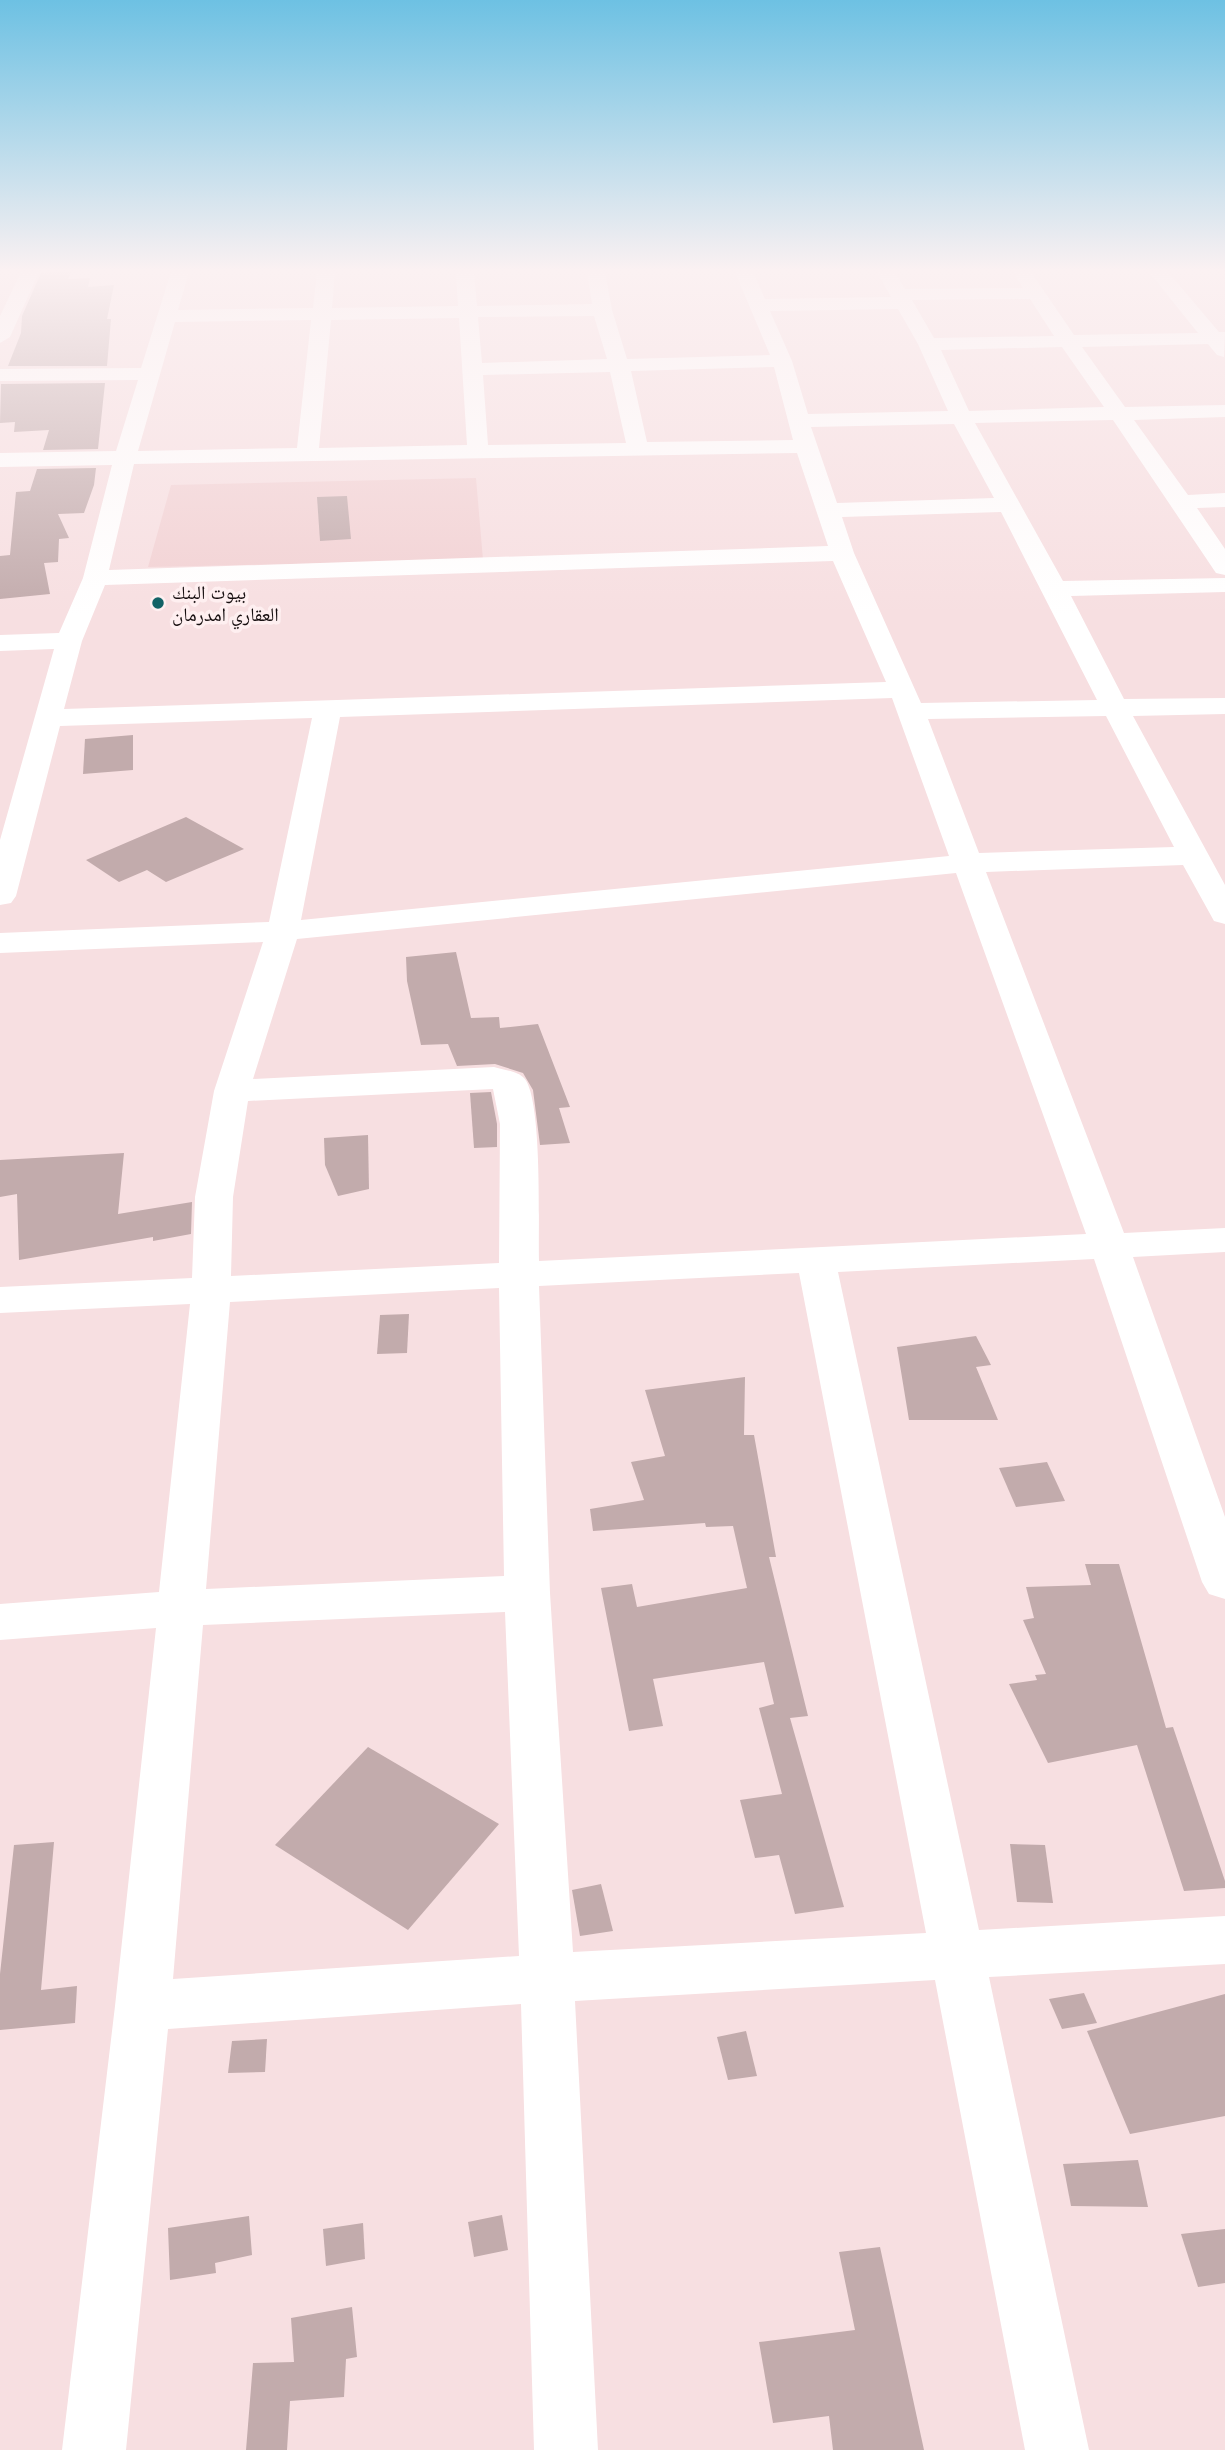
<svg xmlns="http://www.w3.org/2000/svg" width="1225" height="2450" font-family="'Noto Sans','Noto Naskh Arabic',sans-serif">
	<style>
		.built { fill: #f2d1d3 }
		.building { fill: #c2abac }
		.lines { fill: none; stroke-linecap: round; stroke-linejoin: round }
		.minor { fill: #fff; fill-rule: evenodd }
		.poi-dot { fill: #126266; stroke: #feeff0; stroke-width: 2.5 }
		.labels { text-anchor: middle; stroke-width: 7; stroke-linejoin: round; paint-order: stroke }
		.far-poi-label { font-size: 19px; fill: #160e0f; stroke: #feeff0; text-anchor: start }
	</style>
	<rect width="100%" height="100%" fill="#f7dfe1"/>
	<path class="built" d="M476 478 483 560 148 567 171 485Z"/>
	<g class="building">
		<path d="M71 272 68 279 90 278 88 287 114 285 107 319H111L107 366H8L21 333 22 316 41 273Z"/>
		<path d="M105 383 98 449 43 450 49 430 14 432 15 422 0 423 1 384Z"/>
		<path d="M96 468 94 485 84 513 58 514 69 538 59 539 58 562 44 563 50 594 0 599V556L10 555 16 492 30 491 37 469Z"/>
		<path d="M347 496 351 539 320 541 317 497Z"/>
		<path d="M133 735V770L83 774 85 739Z"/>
		<path d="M186 817 244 849 166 882 147 870 119 882 86 860Z"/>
		<path d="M456 952 471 1018 499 1017 500 1028 538 1024 570 1107 559 1108 570 1143 540 1145 533 1090 523 1073 495 1064 457 1066 448 1044 421 1045 407 981 406 957Z"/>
		<path d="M491 1092 497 1124V1147L474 1148 470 1093Z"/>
		<path d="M368 1135 369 1189 338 1196 325 1165 324 1138Z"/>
		<path d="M124 1153 118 1214 192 1202 191 1234 153 1241V1237L19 1260 17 1194 0 1197V1160Z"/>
		<path d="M409 1314 407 1353 377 1354 380 1315Z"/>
		<path d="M976 1336 991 1365 976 1367 998 1420H909L897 1347Z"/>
		<path d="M745 1377 744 1435H754L776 1557H769L808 1716 790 1718 844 1907 795 1914 779 1855 755 1858 740 1800 782 1794 759 1708 774 1704 764 1662 653 1679 663 1726 629 1731 601 1588 632 1584 637 1607 747 1588 733 1526 706 1527 705 1523 593 1531 590 1509 644 1500 631 1462 665 1456 645 1390Z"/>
		<path d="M1047 1462 1065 1501 1016 1507 999 1468Z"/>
		<path d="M1085 1564H1119L1166 1728 1173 1727 1225 1881V1888L1184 1891 1137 1745 1048 1763 1009 1684 1037 1680 1035 1675 1046 1674 1023 1620 1034 1618 1026 1587 1091 1585Z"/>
		<path d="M368 1747 499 1824 408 1930 275 1845Z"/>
		<path d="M54 1842 41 1990 77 1986 75 2023 0 2030V1974L14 1845Z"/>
		<path d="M1010 1844 1045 1845 1053 1903 1017 1902Z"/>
		<path d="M601 1884 613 1931 580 1936 572 1890Z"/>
		<path d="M1084 1993 1097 2023 1062 2029 1049 1999Z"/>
		<path d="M1225 1994V2116L1130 2134 1087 2031Z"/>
		<path d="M746 2031 757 2076 728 2080 717 2037Z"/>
		<path d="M267 2039 265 2072 228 2073 232 2041Z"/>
		<path d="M1138 2160 1148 2207 1071 2206 1063 2164Z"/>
		<path d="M502 2215 508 2250 474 2257 468 2222Z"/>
		<path d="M249 2216 252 2255 215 2263 216 2273 170 2280 168 2228Z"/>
		<path d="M363 2223 365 2259 326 2266 323 2229Z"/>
		<path d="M1225 2229V2283L1198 2287 1181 2234Z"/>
		<path d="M880 2247 924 2450H833L829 2416 773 2423 759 2342 855 2330 839 2252Z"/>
		<path d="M352 2307 357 2357 346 2359 344 2397 290 2401 287 2450H246L253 2363 294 2362 291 2318Z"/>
	</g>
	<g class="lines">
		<g class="minor">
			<path d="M21 272H39L10 337 0 343V316Z"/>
			<path d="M171 272H189L178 310 313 308 317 272H335L332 308 458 306 456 272H474L477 306 592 304 587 272H605L612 310 627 359 770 355 735 272H753L765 299 891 297 877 272H895L905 289 1023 288 1013 272H1031L1074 335 1198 333 1149 272H1168L1219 332H1225L1224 357 1217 355 1208 344 1082 347 1125 407 1225 405V417L1134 420 1188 495 1225 493V507L1197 508 1225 549V575L1216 573 1113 420 975 423 1063 581 1225 578V592L1071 596 1124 699 1225 698V714L1133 716 1225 885V924L1214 921 1183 865 986 872 1124 1233 1225 1228V1252L1133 1257 1225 1517V1599L1209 1594 1202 1582 1094 1259 838 1272 979 1930 1225 1916V1964L989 1977 1089 2450H1025L935 1980 575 2001 598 2450H534L521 2004 168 2029 126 2450H62L115 2006 156 1628 0 1640V1604L159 1592 190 1304 0 1313V1287L192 1278 195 1197 214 1091 263 942 0 953V933L269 922 312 718 60 726 16 896 11 903 0 905V840L54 649 0 651V635L59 633 83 578 112 465 0 467V453L116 451 138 380 0 381V369L141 368ZM1030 299 1054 336 934 338 912 300ZM898 309 918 344 948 411 808 414 792 361 770 311ZM594 316 607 359 482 363 478 317ZM459 318 467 445 319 448 331 320ZM311 320 297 448 138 451 175 322ZM1062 347 1104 407 969 411 941 350ZM774 367 793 440 647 442 631 371ZM610 372 626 443 488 445 483 375ZM954 424 994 498 837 503 811 427ZM797 453 828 546 109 570 134 464ZM1001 512 1097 700 921 703 854 553 842 517ZM833 561 886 682 64 709 82 641 105 585ZM892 698 949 856 301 920 340 717ZM1106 716 1174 847 979 853 928 719ZM956 873 1086 1234 539 1261C538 1229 543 1098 524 1078 518 1071 503 1070 494 1067L253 1079 297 939ZM493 1089 500 1124 499 1263 231 1276 233 1197 248 1101ZM799 1273 926 1933 573 1952 550 1593 539 1286ZM499 1288 504 1576 206 1589 230 1302ZM505 1612 519 1956 173 1979 203 1625Z"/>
		</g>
	</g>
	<linearGradient id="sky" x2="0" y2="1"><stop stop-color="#6dc1e3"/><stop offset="0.44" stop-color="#fbf1f2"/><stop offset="1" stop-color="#fbf1f2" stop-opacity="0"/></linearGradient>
	<rect width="1225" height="615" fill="url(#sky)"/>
	<circle class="poi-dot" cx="158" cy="603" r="7"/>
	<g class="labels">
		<g class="far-poi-label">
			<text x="172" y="599">بيوت البنك<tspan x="172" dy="22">العقاري امدرمان</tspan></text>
		</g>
	</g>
</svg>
